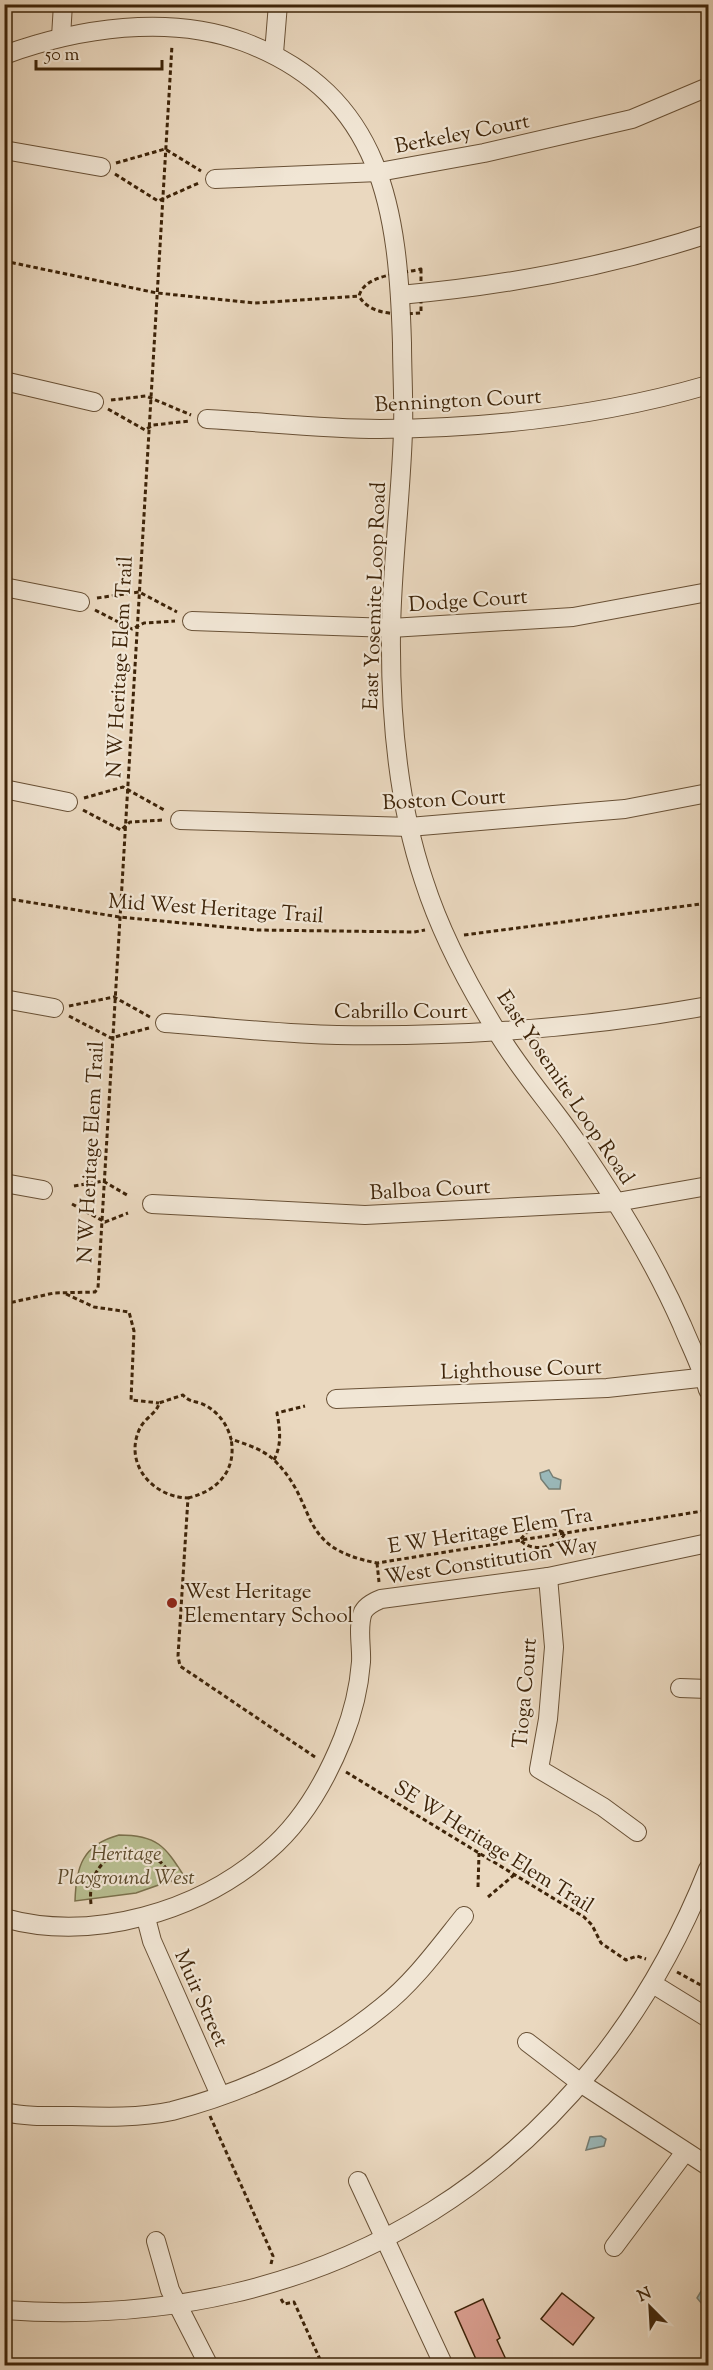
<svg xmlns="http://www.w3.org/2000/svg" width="713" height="2370" font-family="'Sorts Mill Goudy',serif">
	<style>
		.green { fill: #b8be91; stroke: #7b714d; stroke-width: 1.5 }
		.water { fill: #9ab8b9; stroke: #757d73; stroke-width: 1.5 }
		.building { fill: #d89d8e; stroke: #3e2409; stroke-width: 1.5 }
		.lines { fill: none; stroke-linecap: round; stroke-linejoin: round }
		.street-casing { stroke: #695136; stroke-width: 20 }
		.path { stroke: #3e2409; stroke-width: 3; stroke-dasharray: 4.5 3; stroke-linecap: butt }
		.street { stroke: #f1e6d5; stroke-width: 18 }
		.poi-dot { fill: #8f2418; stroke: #f1e6d5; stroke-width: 2 }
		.labels { text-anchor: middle; stroke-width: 4.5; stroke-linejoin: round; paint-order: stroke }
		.street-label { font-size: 21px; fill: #3e2409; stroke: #f1e6d5 }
		.poi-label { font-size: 21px; fill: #3e2409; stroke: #f1e6d5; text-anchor: start }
		.park-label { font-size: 21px; font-style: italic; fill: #5c4a2b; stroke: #f1e6d5 }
	</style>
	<rect width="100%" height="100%" fill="#ead8bf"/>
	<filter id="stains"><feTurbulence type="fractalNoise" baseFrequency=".00333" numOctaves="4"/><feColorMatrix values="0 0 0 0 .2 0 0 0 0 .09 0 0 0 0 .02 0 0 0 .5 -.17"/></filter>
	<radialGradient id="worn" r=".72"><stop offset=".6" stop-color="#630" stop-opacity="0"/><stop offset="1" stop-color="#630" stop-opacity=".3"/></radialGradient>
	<path class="green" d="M119 1835C157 1835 165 1846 184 1876L136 1893 75 1901C76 1867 82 1845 119 1835Z"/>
	<g class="water">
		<path d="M549 1470 553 1477 561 1480 560 1489H549L541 1479 540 1473Z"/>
		<path d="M601 2136 606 2139 604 2146 586 2150 590 2137Z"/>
		<path d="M708 2285V2300L702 2304 697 2298 703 2288Z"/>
	</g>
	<g class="building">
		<path d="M562 2293 594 2318 573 2345 541 2319Z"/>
		<path d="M483 2299 500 2338 497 2340 509 2366H479L455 2312Z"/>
	</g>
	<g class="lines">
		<g class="street-casing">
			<g id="street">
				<path d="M61 37 63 4"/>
				<path d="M274 53 278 4"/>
				<path d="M4 55C78 28 169 14 244 42 384 95 398 211 402 343 402 372 404 401 403 431 401 497 392 564 391 631 390 716 397 801 424 881 441 934 467 983 496 1030 518 1068 548 1101 573 1137 614 1196 653 1259 682 1325 691 1347 702 1368 708 1390"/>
				<path d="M4 150 101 167"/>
				<path d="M215 179 379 172 484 153 632 119 708 87"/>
				<path d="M400 295C504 286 610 266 708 234"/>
				<path d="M4 381 94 402"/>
				<path d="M207 419C264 422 322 429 380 429 491 428 602 416 708 385"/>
				<path d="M4 587 80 602"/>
				<path d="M192 621 391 628 573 617 708 592"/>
				<path d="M4 789 68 802"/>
				<path d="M180 820 409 827 625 809 708 793"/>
				<path d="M4 999 54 1008"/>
				<path d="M165 1023C222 1027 280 1034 337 1035 462 1037 586 1028 708 1006"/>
				<path d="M4 1183 43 1190"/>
				<path d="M152 1204 365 1215 617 1202 708 1186"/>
				<path d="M336 1399 607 1388 708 1377"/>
				<path d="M548 1577 554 1647 548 1719 539 1769 603 1807 637 1832"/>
				<path d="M680 1688 708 1689"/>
				<path d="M4 1918C93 1943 200 1911 268 1851 302 1822 327 1778 343 1738 353 1713 359 1688 361 1662 362 1647 357 1627 363 1612 367 1605 374 1602 381 1599L548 1577 708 1543"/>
				<path d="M146 1918 152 1941 220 2095"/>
				<path d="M653 1984 708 2018"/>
				<path d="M527 2042 582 2084 708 2166"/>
				<path d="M4 2112C27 2117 49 2116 72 2116 105 2117 140 2118 172 2111 247 2092 322 2056 382 2007 414 1982 439 1947 464 1916"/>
				<path d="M358 2181 444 2366"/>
				<path d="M156 2241 170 2290 209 2366"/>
				<path d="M614 2247 685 2152"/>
				<path d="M4 2310C328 2333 588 2170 708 1869"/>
			</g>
		</g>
		<g class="path">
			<path d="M116 163 165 149 201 171"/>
			<path d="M115 174 158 201 199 183"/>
			<path d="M4 261 157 293 255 303 359 296"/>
			<path d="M421 269V313C401 314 371 317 359 296 365 274 401 274 421 269Z"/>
			<path d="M111 400 146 396 191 415"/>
			<path d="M108 409 145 430 153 425 190 421"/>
			<path d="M97 598 139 592 177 612"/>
			<path d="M95 610 132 629 144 623 175 621"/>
			<path d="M84 798 123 787 166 811"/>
			<path d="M83 810 121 830 130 822 164 820"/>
			<path d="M4 898 119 917 257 930 414 932 425 930"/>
			<path d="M464 935 708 903"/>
			<path d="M69 1006 114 997 150 1017"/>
			<path d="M69 1016 111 1038 149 1028"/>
			<path d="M74 1186 103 1181 127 1195"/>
			<path d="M72 1204 105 1222 128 1213"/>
			<path d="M66 1294 94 1307 129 1312 134 1331 131 1400 159 1403"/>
			<path d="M4 1304 54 1293 95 1292 98 1288 172 45"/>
			<path d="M274 1460C282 1444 280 1430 277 1413L305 1406"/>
			<path d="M188 1498C218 1491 237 1470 231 1439"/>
			<path d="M545 1525 565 1533C558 1548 532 1553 520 1540L529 1530Z"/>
			<path d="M377 1563 379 1582"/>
			<path d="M315 1757 180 1666 178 1656 188 1498C152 1497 123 1463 140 1428 145 1418 158 1412 159 1403L183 1395C188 1401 193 1401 200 1403 216 1409 227 1423 231 1439 245 1444 262 1449 273 1459 321 1505 293 1547 377 1563L703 1511 708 1513"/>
			<path d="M346 1772 584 1917 592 1925 601 1943 626 1960 637 1956 646 1959"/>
			<path d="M478 1887 479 1853"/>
			<path d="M488 1897 514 1875"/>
			<path d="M91 1904C84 1845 157 1831 174 1884"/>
			<path d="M677 1972 708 1989"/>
			<path d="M210 2116 273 2256 271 2264"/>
			<path d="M281 2299 284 2304 294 2302 323 2366"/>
		</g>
		<use href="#street" class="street"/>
	</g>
	<circle class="poi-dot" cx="172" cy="1603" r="6"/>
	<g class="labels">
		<g class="street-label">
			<text transform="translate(462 133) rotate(-11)" y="7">Berkeley Court</text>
			<text transform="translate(458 400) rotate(-3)" y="7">Bennington Court</text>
			<text transform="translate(374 596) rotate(-88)" y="7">East Yosemite Loop Road</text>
			<text transform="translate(468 600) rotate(-4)" y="7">Dodge Court</text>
			<text transform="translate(119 667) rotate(-87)" y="7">N W Heritage Elem Trail</text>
			<text transform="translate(444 799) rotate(-3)" y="7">Boston Court</text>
			<text transform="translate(216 908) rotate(4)" y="7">Mid West Heritage Trail</text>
			<text x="401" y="1018">Cabrillo Court</text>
			<text transform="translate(566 1087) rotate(56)" y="7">East Yosemite Loop Road</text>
			<text transform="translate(90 1152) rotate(-87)" y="7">N W Heritage Elem Trail</text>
			<text transform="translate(430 1189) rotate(-3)" y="7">Balboa Court</text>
			<text transform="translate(521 1369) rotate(-2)" y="7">Lighthouse Court</text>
			<text transform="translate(490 1530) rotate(-9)" y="7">E W Heritage Elem Tra</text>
			<text transform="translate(491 1560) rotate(-9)" y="7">West Constitution Way</text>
			<text transform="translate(524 1693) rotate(-85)" y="7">Tioga Court</text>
			<text transform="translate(494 1846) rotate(32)" y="7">SE W Heritage Elem Trail</text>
			<text transform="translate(202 1998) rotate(66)" y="7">Muir Street</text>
		</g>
		<g class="poi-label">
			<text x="184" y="1598">West Heritage<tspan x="184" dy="24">Elementary School</tspan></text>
		</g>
		<g class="park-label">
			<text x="126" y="1860">Heritage<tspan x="126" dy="24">Playground West</tspan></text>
		</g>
	</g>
	<rect width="713" height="2370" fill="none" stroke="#ead8bf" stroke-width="24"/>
	<rect x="6" y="6" width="701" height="2358" fill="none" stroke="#3e2409" stroke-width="3"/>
	<rect x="12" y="12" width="689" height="2346" fill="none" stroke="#3e2409" stroke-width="1.5"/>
	<g transform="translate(650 2307) rotate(336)" stroke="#f1e6d5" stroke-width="4.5" paint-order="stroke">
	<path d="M0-4.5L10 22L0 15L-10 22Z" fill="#3e2409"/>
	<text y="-9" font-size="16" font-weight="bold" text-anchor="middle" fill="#3e2409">N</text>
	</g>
	<path d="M36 60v9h126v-9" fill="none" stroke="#3e2409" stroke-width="3"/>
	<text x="45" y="60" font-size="18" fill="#3e2409" stroke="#f1e6d5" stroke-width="4.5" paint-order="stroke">50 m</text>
	<rect width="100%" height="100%" filter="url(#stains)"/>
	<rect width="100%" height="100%" fill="url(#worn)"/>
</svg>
